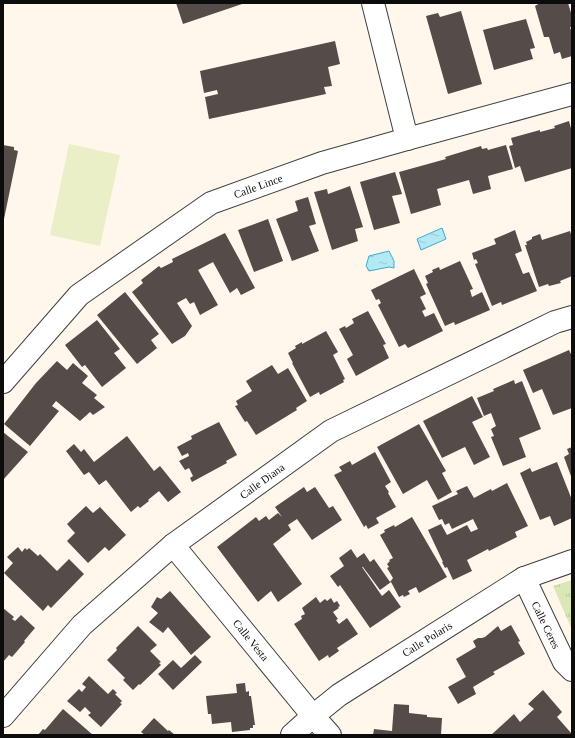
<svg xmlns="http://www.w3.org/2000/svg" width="575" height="738" font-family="'Times New Roman',serif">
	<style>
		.grass { fill: url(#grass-tufts) }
		.pitch { fill: #eaefc8 }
		.water { fill: url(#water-ripples); stroke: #3aadca }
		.building { fill: #554b49 }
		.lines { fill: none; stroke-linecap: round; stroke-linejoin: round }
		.minor-casing { stroke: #3f3f3f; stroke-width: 24 }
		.minor { stroke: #fff; stroke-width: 22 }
		.labels { text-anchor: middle; stroke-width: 4; stroke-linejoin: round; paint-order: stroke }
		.street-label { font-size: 11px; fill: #0c0c0c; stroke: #fff }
	</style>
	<defs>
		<pattern id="grass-tufts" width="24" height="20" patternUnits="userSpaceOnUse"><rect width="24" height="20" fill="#dae8b7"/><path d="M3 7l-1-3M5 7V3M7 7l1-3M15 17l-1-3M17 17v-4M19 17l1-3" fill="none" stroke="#bac69c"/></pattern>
		<pattern id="water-ripples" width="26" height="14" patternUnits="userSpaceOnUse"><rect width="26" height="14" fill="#b2e9f5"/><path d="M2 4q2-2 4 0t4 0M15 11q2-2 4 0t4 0" fill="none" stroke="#98c7d1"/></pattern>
	</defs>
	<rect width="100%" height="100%" fill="#fff7ec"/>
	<path class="grass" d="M572 580V630L553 586Z"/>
	<path class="pitch" d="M69 144 120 155 100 246 50 235Z"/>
	<g class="water">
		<path d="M442 228 446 239 421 250 417 239Z"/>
		<path d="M389 251 394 261V268L389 267 369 271 366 266 369 256Z"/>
	</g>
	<g class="building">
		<path d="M176 3H245L183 24Z"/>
		<path d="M540 3H568L572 16V27H570L572 34V56L562 59 560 52 554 54 549 37H544L535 6Z"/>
		<path d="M461 11 482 84 448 94 426 16 438 13 440 17Z"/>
		<path d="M526 19 535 48 530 49 533 59 494 70 483 30Z"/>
		<path d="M335 41 340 64 328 67 332 86 324 87 326 94 209 119 205 97 218 94 217 90 204 93 200 71Z"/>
		<path d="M569 121 572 132V168L525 182 520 166 515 168 509 146 513 145 511 138 540 130V132L555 128 554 126Z"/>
		<path d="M3 145 14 147V150L18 151 4 219Z"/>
		<path d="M506 145 513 169 488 176 491 189 473 194 469 180 437 189 441 205 411 214 399 172 446 159 445 157 481 146 482 149 487 148 488 150Z"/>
		<path d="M395 172 402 194 392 196 400 223 374 230 360 182Z"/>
		<path d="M350 186 363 227 355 229 358 241 332 250 314 192 327 189 328 194Z"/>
		<path d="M308 197 316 224 309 226 319 251 292 261 276 219 298 211 295 201Z"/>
		<path d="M268 219 283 261 254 272 238 230Z"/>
		<path d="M515 230 522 251 515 254 523 274 529 272 537 291 502 305 501 302 492 306 475 264 478 263 476 259 474 260 472 253 496 244 494 239Z"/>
		<path d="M570 231 572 238V276L560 281 561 283 549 286 548 284 539 287 525 245H527L526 242 532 239V237L540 234 542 240Z"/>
		<path d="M225 233 255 288 241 295 237 288 230 293 213 262 198 270 218 305 200 315 194 302 190 304 186 298 177 303 192 326 185 336 172 344 132 292 143 283 141 280 159 266 161 268 173 262 172 259Z"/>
		<path d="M460 261 473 289 470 290 472 297 482 292 490 310 455 325 454 322 445 326 426 284 428 283 425 276 433 272 432 270 439 267 440 270Z"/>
		<path d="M414 269 426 294 420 297 426 309 422 311 425 317 434 313 443 331 408 348 405 344 399 347 378 305 381 303 379 299 376 300 371 290Z"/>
		<path d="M125 292 159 334 151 340 157 348 137 364 97 315Z"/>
		<path d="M368 311 386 344 383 345 389 358 356 376 347 359 353 355 339 329 345 326 346 328 354 323 352 319Z"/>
		<path d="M97 320 120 349 114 353 126 368 102 387 85 365 82 367 65 345Z"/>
		<path d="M326 331 338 352 333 355 345 379 343 380 344 382 320 395 319 392 310 397 292 363H293L288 353 296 348 295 346 302 342V344Z"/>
		<path d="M569 350 572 356V408L553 415 542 389 533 393 523 370Z"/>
		<path d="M57 361 67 370 73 363 88 376 82 383 97 395 94 398 105 407 93 415 90 412 80 421 56 401 52 406 59 411 30 446 4 424 36 383Z"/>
		<path d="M272 365 278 374 288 368 307 401 296 408 297 410 256 435 247 421 245 422 235 406 238 405 236 401 252 391 246 381Z"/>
		<path d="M514 380 515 384 522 381 541 429 519 438 526 457 503 466 491 437 494 436 491 429 496 426 491 413 484 416 477 398 494 391 493 389Z"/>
		<path d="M472 396 483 417 472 422 490 457 474 465 465 447 442 458 423 421Z"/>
		<path d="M219 422 237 455 226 461 227 463 192 482 190 478 193 476 189 468 185 470 179 461 189 456 188 453 182 456 177 447 192 439 191 436Z"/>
		<path d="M419 424 446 471 442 473 452 492 438 500 427 480 403 494 377 447Z"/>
		<path d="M3 432 28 452 3 480Z"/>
		<path d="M127 436 154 471 160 466 181 492 168 502 159 491 148 500 149 501 140 508 138 506 131 512 106 480 99 485 89 472 84 475 66 451 74 444 81 452 84 449 94 462Z"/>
		<path d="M572 447V479L564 457 569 454 567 449Z"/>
		<path d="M375 452 391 482 385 486 389 492 388 493 396 507 376 518 379 523 368 529 366 525 364 527 334 475 342 471 339 467 350 461 352 465Z"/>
		<path d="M557 462 572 500V518L554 526 550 516 540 520 520 473 530 468 532 472Z"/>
		<path d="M507 483 528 526 515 532 517 537 489 551 488 549 467 560 472 571 453 580 447 567 445 568 442 562H443L428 530 441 524 447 535 467 525 471 532 478 529 473 519 452 529 449 523 445 525 442 519 439 520 432 506 458 494 456 491 467 486 474 498 491 489 492 491Z"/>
		<path d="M304 487 307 492 315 487 329 508 333 506 342 520 312 540 297 519 288 525 291 530 273 544 302 584 278 602 271 591 258 602 217 547 256 517 259 521 266 516 269 520 278 513 282 517 275 507Z"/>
		<path d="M86 506 93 513 100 507 126 535 109 551 105 547 88 563 67 541 75 533 67 524Z"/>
		<path d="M412 517 447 577 419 593 416 587 408 591 410 594 404 597 403 595 399 597 391 582 380 590 363 567H362L382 596 389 590 401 607 370 628 340 585 338 587 330 576 344 566 339 558 351 549 357 558 364 553 370 562 374 559 390 582 393 578 387 568 389 567 387 564 390 561 389 560 393 558 380 535 385 532 384 530 394 525 395 527Z"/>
		<path d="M18 547 22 552 25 548 27 550 29 548 38 556 40 554 57 571 69 559 84 574 51 608 48 605 43 611 4 573 13 563 7 557Z"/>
		<path d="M170 591 211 637 191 655 168 627 163 633 149 622 158 613 151 607 157 597 161 599Z"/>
		<path d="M316 597 320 603 325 599 327 601 331 598 334 603 337 601 340 606 338 607 339 608 333 612 338 619 336 620 339 624 347 618 358 634 337 648 339 651 329 658 328 655 319 661 294 624 302 619 301 616 305 614 302 608Z"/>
		<path d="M3 608 14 617 12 619 15 621 21 615 35 628 24 641 25 642 12 657 9 655 3 662Z"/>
		<path d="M511 625 520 641 518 642 525 654 493 672 495 674 473 687 476 694 458 704 448 687 466 677 456 659 476 647 473 641 478 638H482L485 637 498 626 501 631Z"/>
		<path d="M138 626 157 645 150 651 161 662 159 663 161 665 140 685 139 684 133 690 123 680 125 678 107 660 117 650 116 648Z"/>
		<path d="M195 655 202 662 173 690 158 674 173 660 181 668Z"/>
		<path d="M89 676 108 694 113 689 117 693 115 694 122 701 120 703 122 704 101 727 88 715 91 713 85 707 80 712 67 701 79 689 82 692 86 687 82 684Z"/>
		<path d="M245 683 246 692 249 691V696H251L255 725H253V728H250V730L232 732 231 722 212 724 211 714H208L206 696 237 693 236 684Z"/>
		<path d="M543 690 562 712 557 717 572 734V735H491L514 714 520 722 534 709 528 704Z"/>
		<path d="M394 704 409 705V713L427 715V717L442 718 441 735H373L374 729 392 731Z"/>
		<path d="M63 709 93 735H38L43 729 45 730Z"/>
		<path d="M154 718 168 731 169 730 175 735H145L141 732Z"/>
	</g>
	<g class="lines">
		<g class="minor-casing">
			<g id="minor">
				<path d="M373 3 407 139"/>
				<path d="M3 382 79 295 211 203 322 163 407 139 572 94"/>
				<path d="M173 545 313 716 330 735"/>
				<path d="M524 578 564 662 572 670"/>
				<path d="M3 716 82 625 173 545 331 431 555 322 572 317"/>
				<path d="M292 735 313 716 339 695 524 578 572 561"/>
			</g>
		</g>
		<use href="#minor" class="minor"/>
	</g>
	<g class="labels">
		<g class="street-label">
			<text transform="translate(258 186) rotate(-20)" y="4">Calle Lince</text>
			<text transform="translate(262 481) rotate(-36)" y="4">Calle Diana</text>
			<text transform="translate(546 625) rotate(64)" y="4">Calle Ceres</text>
			<text transform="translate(427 639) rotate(-32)" y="4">Calle Polaris</text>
			<text transform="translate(251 640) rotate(51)" y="4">Calle Vesta</text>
		</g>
	</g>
	<rect width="575" height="738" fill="none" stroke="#0c0c0c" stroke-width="8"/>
</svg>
